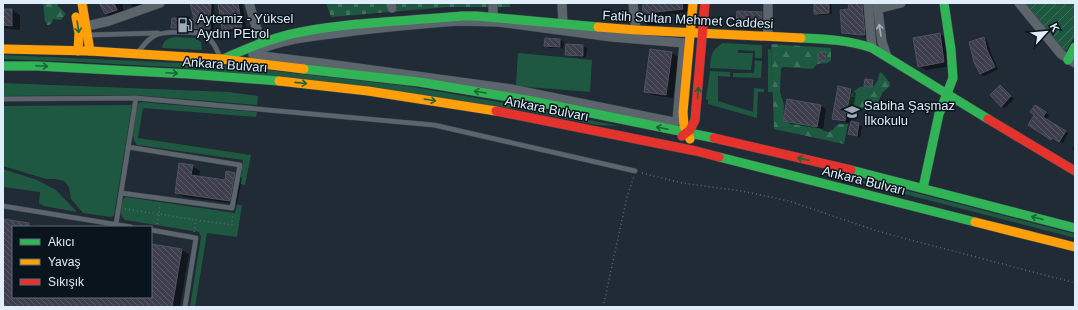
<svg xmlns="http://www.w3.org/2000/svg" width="1078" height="310" font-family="Arial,sans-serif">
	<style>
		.green { fill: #1e5840 }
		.forest { fill: url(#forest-firs) }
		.cemetery { fill: url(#cemetery-stones) }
		.garden { fill: url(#garden-furrows) }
		.shadow { fill: #0007 }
		.building { fill: url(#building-back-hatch); stroke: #4f535d }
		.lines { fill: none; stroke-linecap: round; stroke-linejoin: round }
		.lane-casing { stroke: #3e4850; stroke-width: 5.5 }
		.street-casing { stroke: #3e4850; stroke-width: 10 }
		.fast-casing { stroke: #3e4850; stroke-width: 10 }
		.slow-casing { stroke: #3e4850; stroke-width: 10 }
		.jam-casing { stroke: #3e4850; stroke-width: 10 }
		.path { stroke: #60686f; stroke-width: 1.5; stroke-dasharray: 1 3; stroke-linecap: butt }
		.lane { stroke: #5c656c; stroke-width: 4.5 }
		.street { stroke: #5c656c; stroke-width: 9 }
		.fast { stroke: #30b455; stroke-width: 9 }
		.slow { stroke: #ff9f0a; stroke-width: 9 }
		.jam { stroke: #e5322d; stroke-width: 9 }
		.oneway { stroke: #1d6438 }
		.oneway2 { stroke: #a5b0ba }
		.labels { text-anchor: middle; stroke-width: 3; stroke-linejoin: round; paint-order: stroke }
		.poi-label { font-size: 13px; fill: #e0eef9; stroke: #0a141c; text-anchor: start }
		.street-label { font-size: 13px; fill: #e0eef9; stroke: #0a141c }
	</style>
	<defs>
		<pattern id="forest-firs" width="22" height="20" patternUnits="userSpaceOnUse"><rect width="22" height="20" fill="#1d5a41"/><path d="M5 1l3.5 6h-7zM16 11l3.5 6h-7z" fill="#3e725d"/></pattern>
		<pattern id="cemetery-stones" width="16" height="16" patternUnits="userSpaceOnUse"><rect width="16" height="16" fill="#1e5840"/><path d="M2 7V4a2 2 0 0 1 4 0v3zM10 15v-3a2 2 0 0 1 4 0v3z" fill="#3e705c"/></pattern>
		<pattern id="garden-furrows" width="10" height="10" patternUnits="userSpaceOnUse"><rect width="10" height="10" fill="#1e5840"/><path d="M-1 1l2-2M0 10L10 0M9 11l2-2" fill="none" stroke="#3e705c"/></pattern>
		<pattern id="building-back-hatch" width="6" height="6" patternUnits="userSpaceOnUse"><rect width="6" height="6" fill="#3e3e4c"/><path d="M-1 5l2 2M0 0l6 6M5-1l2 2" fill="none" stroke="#5a5a67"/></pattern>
	</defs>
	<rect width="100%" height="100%" fill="#202b35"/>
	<g class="green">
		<path d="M175 37 195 38 201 42 202 50 162 48C163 40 168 38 175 37Z"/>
		<path d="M723 43 761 45 762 46V58H755V51L738 50V53H753L751 70 710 68C711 56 711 50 723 43Z"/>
		<path d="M768 49 771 50 773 92H768Z"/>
		<path d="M518 53 592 60 590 92 516 86Z"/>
		<path d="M3 55 206 64 259 69 407 86 493 101 619 126 597 125 515 109 186 68 79 62 3 59Z"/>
		<path d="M755 60 762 61 761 78 733 77V73H754Z"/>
		<path d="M710 71 730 72V77L718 76V101L753 112 754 88 764 89V92H758L757 118 708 104V100L706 99Z"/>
		<path d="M3 83 229 92 258 96 257 105 134 95 3 96Z"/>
		<path d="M141 102 257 112 256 117 143 108 138 138 251 155 245 185 240 184 243 160 137 145C128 135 136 116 138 104Z"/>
		<path d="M132 105 114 215 111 217 83 213 71 199 69 187 64 181 56 179H46L3 166V106Z"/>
		<path d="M3 169 37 180 56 190 77 212 44 206 39 203 40 192 3 187Z"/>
		<path d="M819 172 897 188 1075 234V238Z"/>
		<path d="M126 197 235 213 237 205H242L237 237 207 233 195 307H190L201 237 199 232 125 220C118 214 121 207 123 199Z"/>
	</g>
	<g class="forest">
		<path d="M43 3H58V6L66 14 61 20 53 19 52 23 49 25H47L45 21Z"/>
		<path d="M771 44 831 48V60L828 63 817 64 813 69 784 67 781 68 780 92 784 105 783 121 820 128 824 131 829 132 832 130 838 124H848L844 144 774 129Z"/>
		<path d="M881 72 890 83V86L883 92 877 104 873 109 859 111 852 118H849L847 115 851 93 860 87 874 86 878 80 879 74Z"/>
	</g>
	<path class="cemetery" d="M326 3H510V7H447L331 17Z"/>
	<path class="garden" d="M1024 3H1075V36L1067 50 1064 51Z"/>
	<g class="shadow">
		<path d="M98 3H122L124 14 113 18 105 14Z"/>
		<path d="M131 3H160L140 10 132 6Z"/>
		<path d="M191 3H214V31L176 29 172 27 195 20Z"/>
		<path d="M219 3H242L247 30 228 32 223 29Z"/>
		<path d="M644 3H687L688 12 661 15V25H649L643 21Z"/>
		<path d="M815 3H831L832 14 819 15 815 13Z"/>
		<path d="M849 3H867L870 37 848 35 843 32 850 10Z"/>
		<path d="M3 10H12L20 15V30L3 28Z"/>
		<path d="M762 13 767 16V27H743L737 24Z"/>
		<path d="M940 34 948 39 951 66 926 70 919 66 914 39Z"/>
		<path d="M983 38 987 40 991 53 998 69 984 76 980 74Z"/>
		<path d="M546 39 560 40 564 42 563 48H549L545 45Z"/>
		<path d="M567 45 583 46 587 48 586 57 570 56 566 54Z"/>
		<path d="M672 53 679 57 673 98 652 95 645 91Z"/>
		<path d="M825 53 827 54 826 61H821Z"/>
		<path d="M1000 86 1014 99 1005 108 1002 106Z"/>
		<path d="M850 90 856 93 851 122 862 126 860 137 849 134 851 123 839 121 834 118Z"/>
		<path d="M821 106 826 109 823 129 790 124 785 120Z"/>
		<path d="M1035 106 1049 115 1046 120 1068 133 1063 143 1056 139 1055 141 1029 125 1036 115Z"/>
		<path d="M1075 144V151L1072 149Z"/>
		<path d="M192 166 200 171 199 177 225 181 234 174 242 178 237 204 184 197 176 193Z"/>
		<path d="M3 220 45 227H13V297H151V245L182 250 189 254 180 307H3Z"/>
	</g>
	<g class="building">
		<path d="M99 3H114L117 10 105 14Z"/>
		<path d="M190 3H211L210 29 171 28 172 18 194 19Z"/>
		<path d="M218 3H238L242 27 222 30Z"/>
		<path d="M643 3H682L683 9 656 12V22H642Z"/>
		<path d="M814 3H829V13L814 14Z"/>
		<path d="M848 3H862L865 35H859L842 33 840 10 849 9Z"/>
		<path d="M3 9H12V26L3 25Z"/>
		<path d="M737 11 762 12V25L736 24Z"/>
		<path d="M940 33 944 62 918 67 913 38Z"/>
		<path d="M984 37 987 50 995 67 980 74 974 62 969 42Z"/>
		<path d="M545 38 560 39V47L544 46Z"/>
		<path d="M566 44 583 45V56L565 55Z"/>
		<path d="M650 49 672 52 666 95 644 92Z"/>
		<path d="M819 52H826L825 61H818Z"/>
		<path d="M865 79 873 80 872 87 864 86Z"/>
		<path d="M1000 85 1011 96 1001 107 990 95Z"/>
		<path d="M838 86 851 89 845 121 832 119Z"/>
		<path d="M787 99 821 105 817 127 783 121Z"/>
		<path d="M1035 105 1046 112 1043 117 1066 131 1059 142 1052 138 1051 140 1028 125 1034 115 1030 112Z"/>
		<path d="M851 121 859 123 857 136 848 134Z"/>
		<path d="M179 163 193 165 191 175 225 180 226 171 235 173 230 201 175 193Z"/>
		<path d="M3 219 29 223V227H13V297H151V244L182 249 172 307H3Z"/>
	</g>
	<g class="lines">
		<g class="lane-casing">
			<g id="lane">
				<path d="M88 35 158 33"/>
				<path d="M139 51C143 46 148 39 154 36 162 31 196 31 204 35 213 40 216 48 220 57"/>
				<path d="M136 98 434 125 635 171"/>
				<path d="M3 99 136 98 121 193 232 208 240 165 128 147"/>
				<path d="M3 206 131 227"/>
				<path d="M116 224 121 193"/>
				<path d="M151 230 196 238 185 307"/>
			</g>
		</g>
		<g class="street-casing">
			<g id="street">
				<path d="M249 3 261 43"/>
				<path d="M391 3 392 8"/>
				<path d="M493 3V18"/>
				<path d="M562 3 563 24"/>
				<path d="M633 3 636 30"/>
				<path d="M768 3V36"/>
				<path d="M868 3 872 48"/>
				<path d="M877 3 882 42 887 57"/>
				<path d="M1019 3 1061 54 1075 63"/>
				<path d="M877 9 901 3"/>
				<path d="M458 21 498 22 612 37 684 43 677 120 675 122H673L511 89 328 64 253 55V52C280 40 310 36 339 33 379 27 418 24 458 21Z"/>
				<path d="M87 26 109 21 160 3"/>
			</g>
		</g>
		<g class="fast-casing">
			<g id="fast">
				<path d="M801 38C825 39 849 40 872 48L988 119"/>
				<path d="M223 59C248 48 274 37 301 32 353 22 409 21 462 16H476L598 27"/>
				<path d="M1068 60 1075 47"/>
				<path d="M3 66H37L189 74 279 81"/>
				<path d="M304 69 419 82 527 100 714 138"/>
				<path d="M719 157 975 222"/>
				<path d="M851 170 1075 228"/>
				<path d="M923 188 939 114 953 78 951 50 944 3"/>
			</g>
		</g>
		<g class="slow-casing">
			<g id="slow">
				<path d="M82 3 90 51"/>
				<path d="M76 17 79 33 78 51"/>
				<path d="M598 27 636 30 801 38"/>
				<path d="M3 49 90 51 221 59 304 69"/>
				<path d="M279 81 368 91 496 111"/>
				<path d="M690 139 684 126 683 112 693 3"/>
				<path d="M975 222 1075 247"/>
			</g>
		</g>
		<g class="jam-casing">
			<g id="jam">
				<path d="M496 111 696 151 719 157"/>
				<path d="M988 119 1075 171"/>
				<path d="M682 136 690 130 695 120 705 3"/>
				<path d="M714 138 851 170"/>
			</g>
		</g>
		<g class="path">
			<path d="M642 173 682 183 742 191 789 201 877 231 1075 283"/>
			<path d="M125 209 159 214 160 204"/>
			<path d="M157 224 159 214 196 220"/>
			<path d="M194 232 196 220 232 225 233 214"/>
			<path d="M603 307 627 197 634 176"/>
		</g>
		<use href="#lane" class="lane"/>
		<use href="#street" class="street"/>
		<use href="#fast" class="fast"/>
		<use href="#slow" class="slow"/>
		<use href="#jam" class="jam"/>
	</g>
	<defs><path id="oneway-shaft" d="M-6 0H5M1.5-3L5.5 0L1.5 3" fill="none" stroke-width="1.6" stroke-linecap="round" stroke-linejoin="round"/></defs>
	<g class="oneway">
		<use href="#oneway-shaft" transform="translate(78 27) rotate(82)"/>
		<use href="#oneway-shaft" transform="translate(42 66) rotate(3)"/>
		<use href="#oneway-shaft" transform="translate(172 73) rotate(3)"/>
		<use href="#oneway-shaft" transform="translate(301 83) rotate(6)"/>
		<use href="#oneway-shaft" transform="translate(480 92) rotate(-171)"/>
		<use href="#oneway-shaft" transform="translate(698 93) rotate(-85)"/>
		<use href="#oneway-shaft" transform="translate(430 100) rotate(9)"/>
		<use href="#oneway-shaft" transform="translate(662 128) rotate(-168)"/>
		<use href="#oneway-shaft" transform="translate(803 159) rotate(-167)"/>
		<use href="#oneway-shaft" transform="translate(1037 218) rotate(-165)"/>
	</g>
	<use class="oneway2" href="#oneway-shaft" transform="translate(880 30) rotate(-99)"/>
	<defs>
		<g id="fuel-bare" transform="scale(1.2)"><path d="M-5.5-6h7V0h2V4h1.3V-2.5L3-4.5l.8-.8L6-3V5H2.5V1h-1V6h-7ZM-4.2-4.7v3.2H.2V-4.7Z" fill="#9daab4" stroke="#0a141c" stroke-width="2.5" paint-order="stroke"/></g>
		<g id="school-bare" transform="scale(1.2)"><path d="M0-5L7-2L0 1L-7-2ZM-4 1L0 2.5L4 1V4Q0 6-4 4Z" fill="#9daab4" stroke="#0a141c" stroke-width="2.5" paint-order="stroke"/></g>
	</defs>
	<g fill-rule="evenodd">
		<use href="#fuel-bare" x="185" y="25"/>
		<use href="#school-bare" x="852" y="112"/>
	</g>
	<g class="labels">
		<g class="poi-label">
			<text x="197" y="23">Aytemiz - Yüksel<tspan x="197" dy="15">Aydın PEtrol</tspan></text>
			<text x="864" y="110">Sabiha Şaşmaz<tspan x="864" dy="15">İlkokulu</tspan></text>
		</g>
		<g class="street-label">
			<text transform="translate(688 19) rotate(3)" y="5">Fatih Sultan Mehmet Caddesi</text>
			<text transform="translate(225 64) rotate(4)" y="5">Ankara Bulvarı</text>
			<text transform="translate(547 108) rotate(11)" y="5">Ankara Bulvarı</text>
			<text transform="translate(864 180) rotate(14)" y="5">Ankara Bulvarı</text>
		</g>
	</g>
	<rect width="1078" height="310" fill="none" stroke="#e0eef9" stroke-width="8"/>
	<rect x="12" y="226" width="140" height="72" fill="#0a141c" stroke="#606b74"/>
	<rect x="20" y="239" width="20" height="6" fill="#30b455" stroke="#606b74"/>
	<text x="48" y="246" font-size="12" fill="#e0eef9">Akıcı</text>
	<rect x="20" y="259" width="20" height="6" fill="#ff9f0a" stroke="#606b74"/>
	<text x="48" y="266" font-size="12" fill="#e0eef9">Yavaş</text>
	<rect x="20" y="279" width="20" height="6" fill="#e5322d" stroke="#606b74"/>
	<text x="48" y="286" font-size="12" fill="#e0eef9">Sıkışık</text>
	<g transform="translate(1046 32) rotate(63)" stroke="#0a141c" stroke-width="3" paint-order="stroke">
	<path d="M0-3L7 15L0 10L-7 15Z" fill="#e0eef9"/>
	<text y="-6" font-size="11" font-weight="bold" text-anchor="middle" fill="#e0eef9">K</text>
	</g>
</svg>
